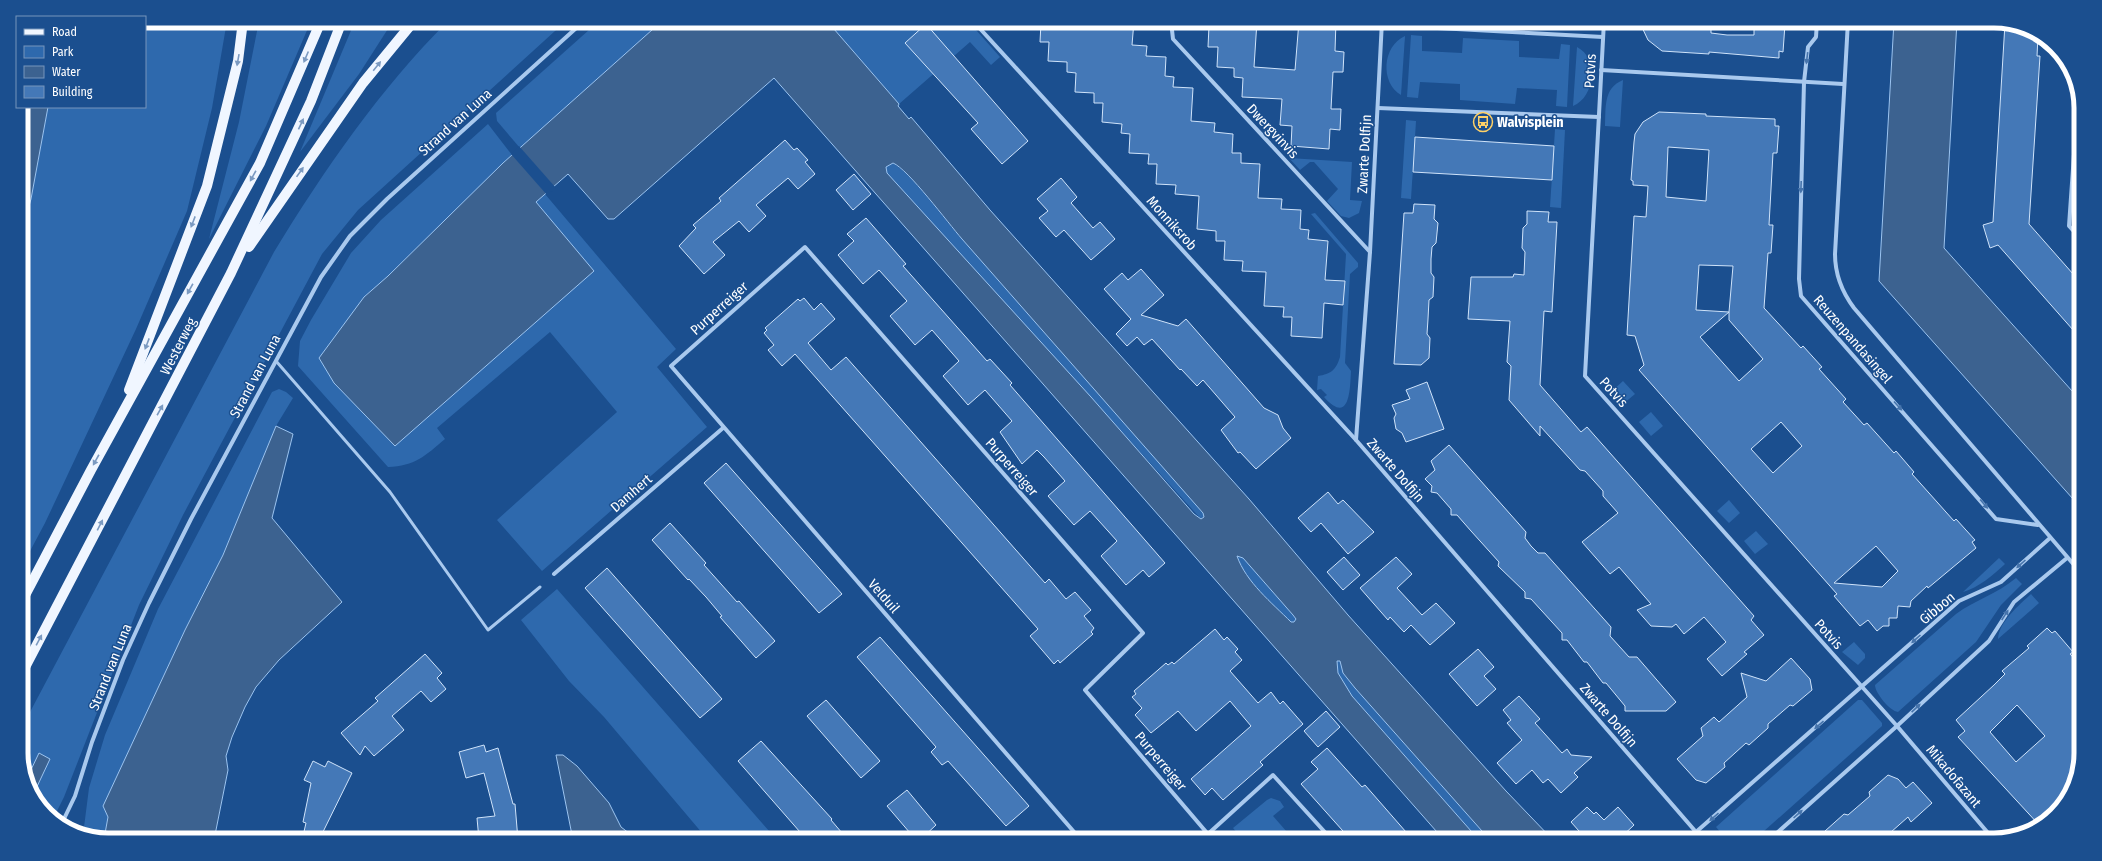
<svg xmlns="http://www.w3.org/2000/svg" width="2102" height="861" font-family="'Fira Sans Condensed',sans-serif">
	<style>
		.green { fill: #2e69ad }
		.water { fill: #3c6290; stroke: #9cc4f0; fill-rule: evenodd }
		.pier { fill: #1b4f8f }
		.building { fill: #4478b7; stroke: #cfe3fa; fill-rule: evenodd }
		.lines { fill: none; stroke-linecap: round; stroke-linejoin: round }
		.service { stroke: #a9c9ee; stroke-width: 3 }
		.minor { stroke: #a9c9ee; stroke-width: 4 }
		.primary { stroke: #f0f6ff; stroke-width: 10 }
		.oneway { fill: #7b9ac1 }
		.oneway2 { fill: #4674ac }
		.labels { text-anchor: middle; stroke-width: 3; stroke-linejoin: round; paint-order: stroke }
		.street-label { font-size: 14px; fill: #fff; stroke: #1b4f8f }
		.poi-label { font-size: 14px; font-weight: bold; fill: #fff; stroke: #1b4f8f; text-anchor: start }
		.rim { fill: none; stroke: #fff; stroke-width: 5 }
	</style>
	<rect width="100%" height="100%" fill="#1b4f8f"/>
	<g class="green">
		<path d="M145 21H227L212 108 187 211 136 329 45 523 21 568V234L31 199 48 107H145Z"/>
		<path d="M259 21H311L266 126 209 239 239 122Z"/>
		<path d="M355 21H393L359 74 300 152Z"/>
		<path d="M448 21H566L358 210 322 254 183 515 139 605 64 797 54 817 39 806 21 758V729L274 252C324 170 380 89 448 21Z"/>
		<path d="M599 21H662L520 148 497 121 496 113Z"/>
		<path d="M827 21H968L1000 57 991 65 970 42 899 104Z"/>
		<path d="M1411 35 1422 36V51L1462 53 1463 38 1519 41V57L1559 59 1561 44 1570 45 1567 107 1556 106 1557 90 1517 88 1515 104 1460 100V84L1420 82 1418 98 1407 97Z"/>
		<path d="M1405 36 1401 95C1380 83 1382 46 1405 36Z"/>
		<path d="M1577 47C1599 58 1595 97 1573 106Z"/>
		<path d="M1623 80 1620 127 1605 126C1606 108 1603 88 1623 80Z"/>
		<path d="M1406 120 1416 121 1411 199 1401 198Z"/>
		<path d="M488 124 512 155 388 276 364 297 593 271 536 202 545 194 676 349 657 367 707 427 542 571 497 520 617 412 550 332 437 428 445 439C425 456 415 466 388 467L298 366 300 341 311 320 351 253 381 220Z"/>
		<path d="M1555 129 1565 130 1561 208 1550 207Z"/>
		<path d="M1289 158 1352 162 1350 200 1362 201 1359 213 1349 218 1341 216 1327 201 1338 189 1314 162H1310L1300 170Z"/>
		<path d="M890 163C902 162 944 218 954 230 1037 324 1120 419 1204 513V516L1201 519 887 173 886 167Z"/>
		<path d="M1315 213 1358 263V267L1350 274 1345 363 1351 371C1350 389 1350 426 1324 397L1327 395 1321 389 1317 390 1318 376C1331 374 1336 370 1340 357L1346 254 1311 214Z"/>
		<path d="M1623 381 1635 394 1623 404 1612 391Z"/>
		<path d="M279 389 286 392 293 398 276 426 223 555 185 630 131 746 108 817 104 839 83 835 89 788 105 735 158 609 272 392Z"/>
		<path d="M1651 412 1663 426 1651 436 1639 422Z"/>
		<path d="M1729 500 1740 513 1729 523 1717 511Z"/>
		<path d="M1756 531 1768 544 1755 554 1744 541Z"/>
		<path d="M1237 556 1243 558 1293 615 1296 619 1294 622H1291C1272 603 1246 582 1237 556Z"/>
		<path d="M1999 558 2005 564C1993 575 1978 588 1963 592Z"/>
		<path d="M2016 578 2022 584 2001 605 1976 642 1898 712C1890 711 1875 693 1875 685L1956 614C1975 600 1997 594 2016 578Z"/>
		<path d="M557 589 777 840H708L604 717 569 681 521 620Z"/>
		<path d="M2031 594 2039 603 1998 639C1999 622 2019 605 2031 594Z"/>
		<path d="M1854 642 1865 654V658L1858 665 1842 652Z"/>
		<path d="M1337 661H1340L1343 673 1355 688 1490 840H1479L1352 696 1338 673Z"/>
		<path d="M1858 700H1862L1882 723V726L1754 840H1727L1716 827Z"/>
		<path d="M1271 798 1280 801 1284 807 1273 816 1294 840H1243L1233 828 1267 800Z"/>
	</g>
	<g class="water">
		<path d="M662 21H827L899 104 898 106 909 119 911 117 990 210 1249 499 1348 615 1506 791 1553 840H1490L1355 688 1343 673 1340 661H1337L1338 673 1352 696 1479 840H1444L774 78 614 219H608L568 174 536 202 594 271 395 446 334 383 319 358 364 297 388 276 503 163ZM893 163C908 169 948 223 962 239 1042 330 1123 422 1203 513L1204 517 1201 519 1194 514 1091 397 887 173 886 167ZM1237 556 1243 558 1293 615 1296 619 1294 622H1291C1272 603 1246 582 1237 556Z"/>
		<path d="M1894 21H1957L1944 248 2081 401V508L1879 281Z"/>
		<path d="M21 107H48L31 199 21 234Z"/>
		<path d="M276 426 293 434 272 518 342 602 279 660 256 687 245 707 232 737 226 756 228 770 214 840 104 839 108 817 103 806 185 630 223 555Z"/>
		<path d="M39 753 50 759 34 793 28 776Z"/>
		<path d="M556 755H563L577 766 609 803 621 827 638 840H573Z"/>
	</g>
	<path class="pier" d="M519 146 556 188 547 195 511 154Z"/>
	<g class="building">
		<path d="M1097 21H1134L1132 45 1147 46 1146 56 1166 57 1165 76 1174 77 1173 87 1193 88 1191 121 1215 123 1214 132 1233 134 1232 153H1241V163L1260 164 1258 198 1282 199 1281 209 1301 210 1300 229 1309 230 1308 239 1328 241 1325 280 1345 281 1343 305 1324 303 1322 338 1291 336 1292 317H1283L1284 307 1264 306 1266 272 1242 271 1243 261 1224 260 1225 241H1216V231L1197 229 1199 196 1175 194 1176 185 1156 184 1157 164H1148L1149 154 1129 153 1130 134 1121 133 1122 124 1102 122 1103 103H1094V93L1075 92 1076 73 1067 72V62L1048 61 1049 42H1040L1041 23 1096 26Z"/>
		<path d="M1219 21H1257L1254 67 1295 70 1299 21H1336L1335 51 1344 52 1343 72H1333L1331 109H1341L1340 130 1330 129 1329 149 1291 146 1292 126 1280 125 1282 99 1242 97 1243 78 1234 77V68L1217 67 1218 47H1208L1209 26 1219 27Z"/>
		<path d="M1639 21H1711V33L1727 35H1754V21H1781V24H1785L1783 52 1779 51V58L1709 52V54L1662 51 1648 40Z"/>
		<path d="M2005 23 2027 28 2038 36 2037 56H2040L2029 224 2081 283V339L1998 245 1990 248 1983 225 1993 222Z"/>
		<path d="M926 24 1028 141 1002 164 971 129 978 123 905 43Z"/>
		<path d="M1659 112 1706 114V116L1775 119V126H1779L1777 153H1773L1769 225H1773L1771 253H1768L1764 308 1801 348 1803 346 1822 367 1819 369 1846 399 1843 402 1864 425 1867 423 1894 453 1896 451 1914 472 1912 474 1954 521 1956 519 1975 540 1972 542 1976 548 1928 588 1927 586 1911 601 1910 607 1898 606 1897 618H1889V626H1883L1877 631 1868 620 1860 626 1834 596 1837 594 1639 370 1644 365 1635 336 1627 335 1634 216 1646 217 1648 186 1633 185V181L1631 180 1634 142 1635 134 1643 122ZM1668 147 1709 150 1706 201 1666 197ZM1699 265 1733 266 1729 312 1696 310ZM1729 312V320L1763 359 1739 381 1700 337ZM1781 422 1802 446 1773 473 1751 449ZM1876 546 1898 571 1882 587 1834 583Z"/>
		<path d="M1415 137 1554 146 1552 180 1413 172Z"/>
		<path d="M785 140 794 150 797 148 808 160 805 162 815 174 798 189 788 178 756 205 766 216 749 232 739 221 713 242 725 255 704 274 679 246 696 228 693 225 721 201 719 198Z"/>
		<path d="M854 174 871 194 853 210 836 190Z"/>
		<path d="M1061 178 1077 197 1071 203 1093 228 1100 222 1115 239 1091 260 1064 230 1056 237 1039 218 1048 211 1037 199Z"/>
		<path d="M1414 204 1435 205 1434 219 1438 223 1436 243 1432 247 1431 259V273L1434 277 1433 297 1429 300 1428 319 1427 334 1430 338 1429 358 1421 365 1394 364 1404 213H1413Z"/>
		<path d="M1527 211 1549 212 1548 222H1557L1552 312 1544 311 1540 385 1581 432 1587 427 1754 616 1751 620 1764 635 1744 652 1747 654 1722 676 1707 659 1726 642 1704 617 1684 634 1676 624 1672 627 1651 626 1637 610 1651 604 1619 567 1610 574 1582 542 1618 513 1603 496V491L1585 471 1580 470 1540 426V436L1509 400 1511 366 1507 362 1510 321 1468 319 1471 277H1513L1514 274 1524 275 1525 252 1522 248 1523 228 1527 224Z"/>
		<path d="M866 218 906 264 903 266 987 361 990 359 1012 383 1010 385 1165 563 1149 577 1143 570 1126 585 1101 556 1117 541 1090 511 1074 525 1048 496 1065 481 1044 457 1037 450 1022 464 1000 432 1012 421 985 390 968 405 943 376 959 361 932 330 915 345 890 316 907 301 879 270 863 284 838 255 854 241 847 234Z"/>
		<path d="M1141 269 1164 295 1141 315 1178 326 1186 319 1264 408 1278 415 1283 428 1291 438 1256 469 1240 452 1238 453 1221 430 1235 417 1203 380 1197 386 1181 369 1180 370 1152 339 1144 345 1137 337 1127 346 1116 334 1131 319 1104 289 1122 273 1128 280Z"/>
		<path d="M804 298 814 310 821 303 835 319 808 343 831 370 846 357 1045 583 1049 579 1066 599 1075 592 1091 610 1084 616 1094 628 1091 632 1093 634 1060 663 1058 660 1054 664 1030 636 1038 629 795 354 782 366 768 350 774 345 764 333 767 330 765 328 798 299 800 301Z"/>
		<path d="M1427 382 1444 429 1406 442 1402 433 1396 429 1394 418 1396 414 1392 405 1410 399 1406 390Z"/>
		<path d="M1449 445 1526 532 1525 538 1531 546 1538 553H1545L1611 627 1610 636 1629 657H1637L1676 702 1666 711H1625V706L1606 683H1603L1587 662H1584L1567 640H1562V633L1531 599 1525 598V592L1498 566 1499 562 1471 531 1457 515H1451V509L1437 493 1431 492 1432 486 1425 479 1435 470 1431 461Z"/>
		<path d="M726 463 842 594 819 613 704 483Z"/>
		<path d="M1328 492 1338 504 1343 500 1374 532 1348 554 1321 523 1311 532 1298 518Z"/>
		<path d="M670 523 706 563 704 565 721 584 737 602 739 601 775 641 756 658 720 617 722 616 706 597 689 579 688 580 652 540Z"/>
		<path d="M1344 557 1360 575 1343 590 1327 572Z"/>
		<path d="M1396 557 1412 574 1397 588 1422 615 1436 603 1455 623 1430 645 1411 625 1404 632 1390 617 1388 620 1360 588Z"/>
		<path d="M607 568 722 699 700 718 585 588Z"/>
		<path d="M2047 628 2052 633 2055 631 2073 652 2070 654 2081 666V752L2074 786 2040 826 1958 737 1965 731 1956 720 1994 685 2005 674 2002 671 2029 648 2027 646ZM2017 705 2045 736 2016 762 1990 732Z"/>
		<path d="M1215 629 1224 640 1227 637 1238 649 1235 652 1242 660 1230 671 1258 703 1271 692 1280 704 1283 701 1303 724 1260 762 1263 765 1223 800 1212 788 1205 795 1191 779 1251 726 1230 701 1196 731 1178 711 1151 733 1135 715 1142 708 1132 697 1136 694 1134 691 1166 663 1168 665 1172 662 1174 664Z"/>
		<path d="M880 637 1029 806 1006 826 948 761 942 765 931 752 936 747 857 657Z"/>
		<path d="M1478 649 1494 667 1484 676 1496 689 1477 706 1449 674Z"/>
		<path d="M425 654 442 673 437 678 446 689 431 702 421 691 392 716 404 730 374 756 365 746 360 755 341 733 378 701 375 698Z"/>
		<path d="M1791 658 1810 679 1812 690 1793 706 1790 705 1775 718 1768 724V728L1749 745 1746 743 1724 763 1725 767 1706 783 1696 780 1677 759 1703 736 1701 728 1714 717 1719 722 1747 697 1741 673 1766 681Z"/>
		<path d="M1519 696 1540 719 1535 723 1562 753 1567 749 1571 755 1592 757 1574 773 1578 777 1561 793 1548 779 1543 783 1532 770 1516 784 1497 763 1522 740 1507 723 1511 720 1503 710Z"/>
		<path d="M826 700 880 761 861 778 807 716Z"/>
		<path d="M1326 711 1340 727 1318 747 1304 731Z"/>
		<path d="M761 741 832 819 831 820 848 840H807L738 761Z"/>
		<path d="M484 745 486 752 498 748 513 804H515L518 840H479L477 818 495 816 484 773 466 778 459 752Z"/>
		<path d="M1327 748 1362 787 1365 785 1413 840H1351L1301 784 1318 769 1311 762Z"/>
		<path d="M313 761 325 767 328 761 352 773 319 840H302L306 823 303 822 311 783 304 780Z"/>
		<path d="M1888 775 1898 779 1906 788 1913 782 1932 803 1911 822 1908 817 1882 840H1815L1844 814 1848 815 1870 796 1869 792Z"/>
		<path d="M907 790 936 825 920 840H916L887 806Z"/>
		<path d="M1587 807 1594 814 1596 812 1604 820 1618 807 1634 825 1618 840H1587L1571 822Z"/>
	</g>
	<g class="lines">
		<path class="service" d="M276 361 390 492 488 630 540 587"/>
		<g class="minor">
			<path d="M973 21 1356 440"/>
			<path d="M1171 21 1173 39 1370 252"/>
			<path d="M1382 21 1370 252 1356 440 1696 832"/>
			<path d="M1604 21 1585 376 1897 726 1994 840"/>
			<path d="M1817 21 1816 37 1808 47 1804 82 1799 279 1801 296 1996 519 2038 525"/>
			<path d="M1848 21 1835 254C1835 274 1842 292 1854 308L2081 573"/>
			<path d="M1382 25 1603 37"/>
			<path d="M1601 70 1843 84"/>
			<path d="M2078 97 2069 226 2081 239"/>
			<path d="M1378 108 1599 117"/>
			<path d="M2072 198 2081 190"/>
			<path d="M554 574 723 428"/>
			<path d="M62 823 75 796 92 742 123 660 149 603 191 519 321 277 350 236 387 199 584 21"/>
			<path d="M1696 832 1959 601 2001 582 2050 538"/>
			<path d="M1696 832V840"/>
			<path d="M1208 834 1273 775 1332 840"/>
			<path d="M1081 840 671 366 805 247 1143 633 1085 690 1213 840"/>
			<path d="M1769 840 1897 726 1989 641 2014 602 2067 558"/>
		</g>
		<g class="primary">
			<path d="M249 247 363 83 414 21"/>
			<path d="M129 390 207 186 238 61 243 21"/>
			<path d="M21 603 91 470 260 163 321 21"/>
			<path d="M21 675 231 273 311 101 342 21"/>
		</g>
	</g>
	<defs><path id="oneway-solid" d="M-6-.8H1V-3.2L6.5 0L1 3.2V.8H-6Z"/></defs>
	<g class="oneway">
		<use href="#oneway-solid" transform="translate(306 57) rotate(113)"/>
		<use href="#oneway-solid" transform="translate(238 60) rotate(100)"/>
		<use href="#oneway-solid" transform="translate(377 66) rotate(-51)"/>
		<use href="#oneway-solid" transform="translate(301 124) rotate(-65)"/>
		<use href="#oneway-solid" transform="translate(300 172) rotate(-55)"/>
		<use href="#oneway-solid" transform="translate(253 176) rotate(119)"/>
		<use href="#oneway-solid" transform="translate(193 222) rotate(111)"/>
		<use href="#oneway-solid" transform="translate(190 289) rotate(119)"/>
		<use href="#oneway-solid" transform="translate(147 344) rotate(111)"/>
		<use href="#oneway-solid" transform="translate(160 410) rotate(-61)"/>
		<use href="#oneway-solid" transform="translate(96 460) rotate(119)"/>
		<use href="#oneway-solid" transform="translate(100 525) rotate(-63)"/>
		<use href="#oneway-solid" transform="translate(39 640) rotate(-62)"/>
	</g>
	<g class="oneway2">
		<use href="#oneway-solid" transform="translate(1807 58) rotate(97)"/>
		<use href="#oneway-solid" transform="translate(1801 187) rotate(92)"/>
		<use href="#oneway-solid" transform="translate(1898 406) rotate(48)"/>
		<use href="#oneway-solid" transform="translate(1984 504) rotate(50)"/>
		<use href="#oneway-solid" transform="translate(2021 564) rotate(138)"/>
		<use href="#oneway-solid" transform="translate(2005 615) rotate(-57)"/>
		<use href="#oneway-solid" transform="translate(1916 639) rotate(138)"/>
		<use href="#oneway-solid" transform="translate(1916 708) rotate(-43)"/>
		<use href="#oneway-solid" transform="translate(1819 725) rotate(139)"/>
		<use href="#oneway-solid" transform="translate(1798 814) rotate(-42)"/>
		<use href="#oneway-solid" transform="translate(1714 817) rotate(139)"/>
	</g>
	<defs>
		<g id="bus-ring" transform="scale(1)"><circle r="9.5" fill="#1b4f8f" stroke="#ffd166" stroke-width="1.5"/><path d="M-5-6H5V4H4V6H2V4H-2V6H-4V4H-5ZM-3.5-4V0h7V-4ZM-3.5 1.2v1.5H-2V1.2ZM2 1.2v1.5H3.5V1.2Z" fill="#ffd166"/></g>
	</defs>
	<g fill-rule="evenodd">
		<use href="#bus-ring" x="1483" y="122"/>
	</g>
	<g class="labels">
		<g class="street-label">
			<text transform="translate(1590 71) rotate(-87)" y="5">Potvis</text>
			<text transform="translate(455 122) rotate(-42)" y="5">Strand van Luna</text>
			<text transform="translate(1273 131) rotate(47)" y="5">Dwergvinvis</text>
			<text transform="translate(1364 154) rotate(-87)" y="5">Zwarte Dolfijn</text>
			<text transform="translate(1172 223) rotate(48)" y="5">Monniksrob</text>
			<text transform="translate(719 308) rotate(-42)" y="5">Purperreiger</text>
			<text transform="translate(1853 339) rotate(49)" y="5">Reuzenpandasingel</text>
			<text transform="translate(178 346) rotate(-63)" y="5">Westerweg</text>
			<text transform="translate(255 376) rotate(-62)" y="5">Strand van Luna</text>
			<text transform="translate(1614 392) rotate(48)" y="5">Potvis</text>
			<text transform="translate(1012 467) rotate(49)" y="5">Purperreiger</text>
			<text transform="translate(1396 470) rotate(49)" y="5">Zwarte Dolfijn</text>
			<text transform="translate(631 493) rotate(-41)" y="5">Damhert</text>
			<text transform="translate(884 596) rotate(49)" y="5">Velduil</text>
			<text transform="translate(1937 608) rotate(-40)" y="5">Gibbon</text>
			<text transform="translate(1829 634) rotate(48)" y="5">Potvis</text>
			<text transform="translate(110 667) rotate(-68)" y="5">Strand van Luna</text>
			<text transform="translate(1609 715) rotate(49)" y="5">Zwarte Dolfijn</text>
			<text transform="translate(1161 761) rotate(50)" y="5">Purperreiger</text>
			<text transform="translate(1954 776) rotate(50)" y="5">Mikadofazant</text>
		</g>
		<g class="poi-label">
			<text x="1497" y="127">Walvisplein</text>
		</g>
	</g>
	<path d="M0 0H2102V861H0ZM108 28H1994A80 80 0 0 1 2074 108V753A80 80 0 0 1 1994 833H108A80 80 0 0 1 28 753V108A80 80 0 0 1 108 28Z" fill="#1b4f8f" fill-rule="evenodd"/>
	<path class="rim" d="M108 28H1994A80 80 0 0 1 2074 108V753A80 80 0 0 1 1994 833H108A80 80 0 0 1 28 753V108A80 80 0 0 1 108 28Z"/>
	<rect x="16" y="16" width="130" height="92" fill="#1b4f8f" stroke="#7695bc"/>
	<rect x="24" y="29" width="20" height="6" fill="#f0f6ff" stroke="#7695bc"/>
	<text x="52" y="36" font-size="12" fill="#ffffff">Road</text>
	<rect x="24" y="46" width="20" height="12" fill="#2e69ad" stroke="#7695bc"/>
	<text x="52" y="56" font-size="12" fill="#ffffff">Park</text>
	<rect x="24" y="66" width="20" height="12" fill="#3c6290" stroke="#7695bc"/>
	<text x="52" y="76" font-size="12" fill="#ffffff">Water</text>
	<rect x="24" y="86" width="20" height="12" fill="#4478b7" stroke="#7695bc"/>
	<text x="52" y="96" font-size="12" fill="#ffffff">Building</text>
</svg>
